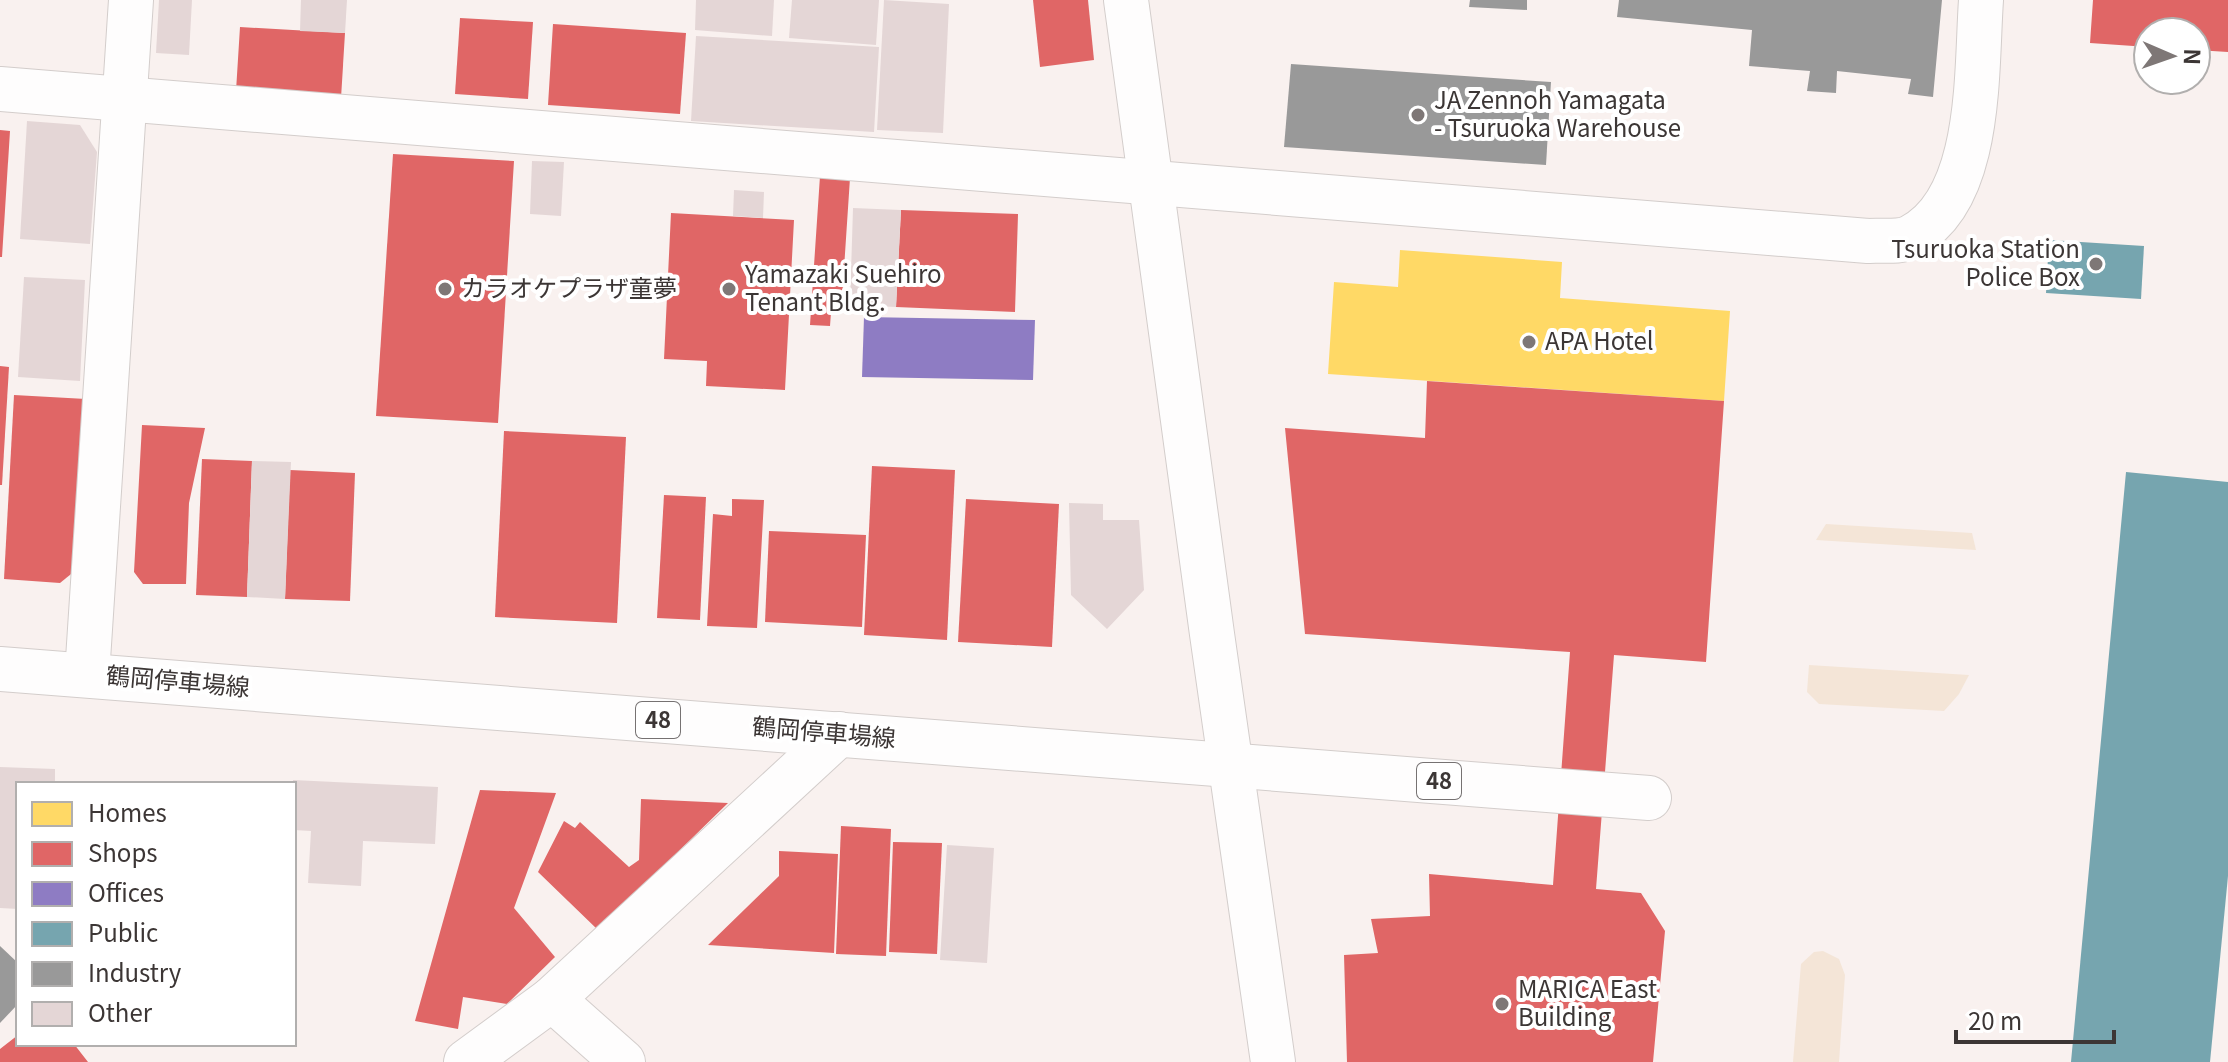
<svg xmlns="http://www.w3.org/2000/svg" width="2228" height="1062" font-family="Georgia,'Noto Sans JP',serif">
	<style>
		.green { fill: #f4e5d7 }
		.homes { fill: #ffd966 }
		.shops { fill: #e06666 }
		.offices { fill: #8e7cc3 }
		.public { fill: #76a5af }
		.industry { fill: #999 }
		.building { fill: #e4d6d6 }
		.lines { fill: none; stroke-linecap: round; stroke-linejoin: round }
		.minor-casing { stroke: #d3cdcb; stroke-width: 46 }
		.tertiary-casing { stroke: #d3cdcb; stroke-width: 46 }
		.primary-casing { stroke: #d3cdcb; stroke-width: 46 }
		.minor { stroke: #fefdfd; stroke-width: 44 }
		.tertiary { stroke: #fefdfd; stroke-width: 44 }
		.primary { stroke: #fefdfd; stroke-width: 44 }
		.poi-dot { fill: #7e7776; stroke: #fff; stroke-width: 3 }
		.labels { text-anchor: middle; stroke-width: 8; stroke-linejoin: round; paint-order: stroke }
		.shield { fill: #fff; stroke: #767272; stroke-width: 2 }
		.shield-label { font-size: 22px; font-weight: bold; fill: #3c3635 }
		.poi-label { font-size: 24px; fill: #3c3635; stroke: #fff; text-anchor: start }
		.street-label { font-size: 24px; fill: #3c3635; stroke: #fff }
	</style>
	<rect width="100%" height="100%" fill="#f9f1ef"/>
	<g class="green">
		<path d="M1826 524 1972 533 1976 550 1816 540Z"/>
		<path d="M1809 665 1969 675 1959 694 1944 711 1819 704 1807 692Z"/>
		<path d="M1823 951 1839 959 1845 975 1839 1062H1793L1801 964 1814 952Z"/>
	</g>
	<path class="homes" d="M1400 250 1562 262 1560 298 1730 311 1724 401 1328 374 1334 282 1398 287Z"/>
	<g class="shops">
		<path d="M1033 0H1088L1094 60 1040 67Z"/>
		<path d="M2093 0H2228V52L2196 50V32H2148V47L2090 43Z"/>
		<path d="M460 18 533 22 528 99 455 94Z"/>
		<path d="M553 24 686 33 680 114 548 105Z"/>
		<path d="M240 27 345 33 341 98 236 91Z"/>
		<path d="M0 130 10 131 2 257H0Z"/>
		<path d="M393 154 514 161 498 423 376 416Z"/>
		<path d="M820 176 850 178 842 299H832L830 326 810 325Z"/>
		<path d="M901 210 1018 214 1015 312 896 307Z"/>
		<path d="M671 213 794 220 785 390 706 386 707 361 664 359Z"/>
		<path d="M0 366 9 367 2 485H0Z"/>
		<path d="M1427 381 1724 401 1706 662 1614 655 1596 889 1641 893 1665 931 1653 1062H1347L1344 955 1378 953 1371 919 1430 916 1429 874 1553 885 1570 652 1305 634 1285 428 1425 438Z"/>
		<path d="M14 395 86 399 76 570 60 583 4 579Z"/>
		<path d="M142 425 205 428 189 503 186 584H143L134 572Z"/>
		<path d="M504 431 626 437 617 623 495 617Z"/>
		<path d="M202 459 252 461 247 597 196 595Z"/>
		<path d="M872 466 955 470 947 640 864 635Z"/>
		<path d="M290 470 355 473 350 601 285 599Z"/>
		<path d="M664 495 706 497 700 620 657 618Z"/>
		<path d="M732 499 764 500 757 628 707 626 713 514 732 516Z"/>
		<path d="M966 499 1059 504 1052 647 958 642Z"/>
		<path d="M769 531 866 535 862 627 765 622Z"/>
		<path d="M480 790 556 793 514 908 555 957 507 1004 463 997 458 1029 415 1021Z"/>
		<path d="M641 799 728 803 598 930 538 872 564 821 575 828 580 822 629 867 639 860Z"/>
		<path d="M841 826 891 829 886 956 836 954Z"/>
		<path d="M893 842 942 843 937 954 889 952Z"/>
		<path d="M779 851 838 854 834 953 708 945 779 876Z"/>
		<path d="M18 1035V1044H74L88 1062H0V1049Z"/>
	</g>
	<path class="offices" d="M864 317 1035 320 1033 380 862 377Z"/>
	<g class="public">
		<path d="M2049 240 2144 246 2141 299 2046 293Z"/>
		<path d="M2126 472 2228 482V876L2210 1062H2071Z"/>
	</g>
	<g class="industry">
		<path d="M1470 0H1527V10L1469 7Z"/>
		<path d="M1619 0H1942L1933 97 1908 94 1911 79 1837 71 1836 93 1807 91 1810 71 1749 66 1752 30 1617 17Z"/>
		<path d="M1291 64 1551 82 1546 165 1284 147Z"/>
		<path d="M0 946 18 963V1004L0 1023Z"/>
	</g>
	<g class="building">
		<path d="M159 0H192L189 55 156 53Z"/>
		<path d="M301 0H347L345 33 300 31Z"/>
		<path d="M696 0H774L772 36 695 30Z"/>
		<path d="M792 0H879L876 45 789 38Z"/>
		<path d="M884 0 949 4 943 133 877 130Z"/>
		<path d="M696 36 879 47 874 132 691 121Z"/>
		<path d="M27 121 80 125 97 152 90 244 20 239Z"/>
		<path d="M532 161 564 162 561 216 530 214Z"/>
		<path d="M734 190 764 192 763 218 733 216Z"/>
		<path d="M853 208 901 210 896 307 850 305Z"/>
		<path d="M24 277 85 280 80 381 18 377Z"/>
		<path d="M252 461 291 462 285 599 247 597Z"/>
		<path d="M1069 503 1103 504V520H1139L1144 590 1107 629 1071 595Z"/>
		<path d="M0 767 55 769V784H18V909L0 908Z"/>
		<path d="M293 780 438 787 435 844 363 841 361 886 308 883 311 831 294 830Z"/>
		<path d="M947 845 994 848 987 963 940 960Z"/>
	</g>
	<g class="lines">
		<g class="minor-casing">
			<g id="minor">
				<path d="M87 675 131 0"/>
				<path d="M552 999 623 1062"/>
				<path d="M466 1062 552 999 839 734"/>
			</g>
		</g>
		<g class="tertiary-casing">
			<g id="tertiary">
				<path d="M1126 0 1212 634 1273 1062"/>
				<path d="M0 89 1868 241C1881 240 1899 243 1911 237 1983 200 1976 70 1981 0"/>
			</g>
		</g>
		<g class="primary-casing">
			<path id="primary" d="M0 669 1649 798"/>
		</g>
		<use href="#minor" class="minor"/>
		<use href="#tertiary" class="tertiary"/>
		<use href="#primary" class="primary"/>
	</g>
	<g class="poi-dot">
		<circle cx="1418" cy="115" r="8"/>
		<circle cx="2096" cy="264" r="8"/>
		<circle cx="445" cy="289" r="8"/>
		<circle cx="729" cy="289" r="8"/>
		<circle cx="1529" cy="342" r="8"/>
		<circle cx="1502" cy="1004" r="8"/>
	</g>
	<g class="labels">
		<g class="shield">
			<rect x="636" y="702" width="44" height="36" rx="6"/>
			<rect x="1417" y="763" width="44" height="36" rx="6"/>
		</g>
		<g class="shield-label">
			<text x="658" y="728">48</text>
			<text x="1439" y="789">48</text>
		</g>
		<g class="poi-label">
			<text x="1434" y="109">JA Zennoh Yamagata<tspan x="1434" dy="28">- Tsuruoka Warehouse</tspan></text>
			<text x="2080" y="258" text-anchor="end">Tsuruoka Station<tspan x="2080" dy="28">Police Box</tspan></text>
			<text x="745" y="283">Yamazaki Suehiro<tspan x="745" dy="28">Tenant Bldg.</tspan></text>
			<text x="461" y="297">カラオケプラザ童夢</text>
			<text x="1545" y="350">APA Hotel</text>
			<text x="1518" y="998">MARICA East<tspan x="1518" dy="28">Building</tspan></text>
		</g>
		<g class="street-label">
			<text transform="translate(178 682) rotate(5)" y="8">鶴岡停車場線</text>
			<text transform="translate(824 733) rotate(5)" y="8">鶴岡停車場線</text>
		</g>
	</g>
	<rect x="16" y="782" width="280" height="264" fill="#ffffff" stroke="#b1afae" stroke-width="2"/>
	<rect x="32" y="802" width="40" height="24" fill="#ffd966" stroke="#b1afae" stroke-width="2"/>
	<text x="88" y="822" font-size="24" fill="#3c3635">Homes</text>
	<rect x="32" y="842" width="40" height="24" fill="#e06666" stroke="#b1afae" stroke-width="2"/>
	<text x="88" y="862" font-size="24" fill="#3c3635">Shops</text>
	<rect x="32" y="882" width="40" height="24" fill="#8e7cc3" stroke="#b1afae" stroke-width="2"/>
	<text x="88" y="902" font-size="24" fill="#3c3635">Offices</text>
	<rect x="32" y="922" width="40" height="24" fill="#76a5af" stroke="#b1afae" stroke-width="2"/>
	<text x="88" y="942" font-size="24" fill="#3c3635">Public</text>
	<rect x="32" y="962" width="40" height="24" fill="#999999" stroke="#b1afae" stroke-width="2"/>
	<text x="88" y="982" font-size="24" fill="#3c3635">Industry</text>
	<rect x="32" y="1002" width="40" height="24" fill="#e4d6d6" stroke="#b1afae" stroke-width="2"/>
	<text x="88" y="1022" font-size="24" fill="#3c3635">Other</text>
	<g transform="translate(2172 56) rotate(92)"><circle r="38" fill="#ffffff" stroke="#b1afae" stroke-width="2"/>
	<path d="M0-6L14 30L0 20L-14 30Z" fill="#7e7776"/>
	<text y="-12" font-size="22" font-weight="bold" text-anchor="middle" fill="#3c3635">N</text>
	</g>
	<path d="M1956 1030v12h158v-12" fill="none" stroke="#3c3635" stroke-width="4"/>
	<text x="1968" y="1030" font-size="24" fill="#3c3635" stroke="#ffffff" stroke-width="6" paint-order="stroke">20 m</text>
</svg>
